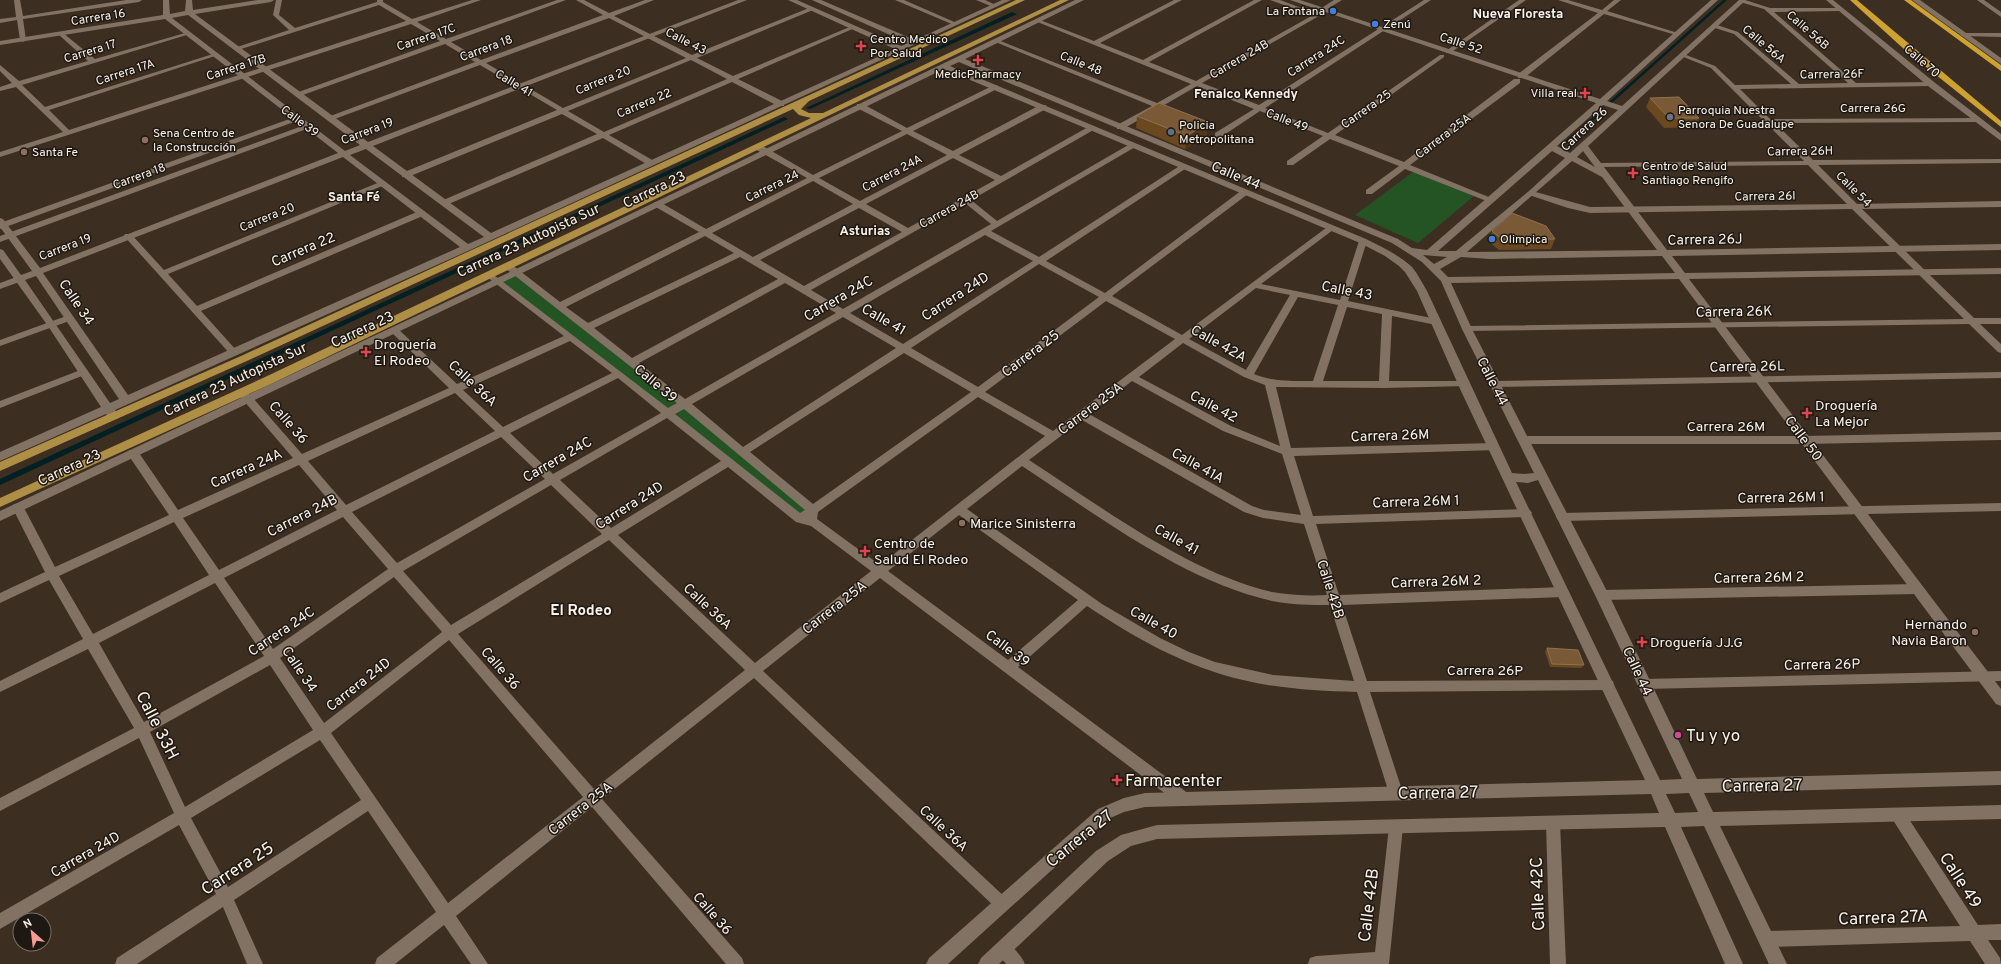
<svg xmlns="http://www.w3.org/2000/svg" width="2001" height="964" font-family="Overpass,sans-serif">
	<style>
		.green { fill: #255424 }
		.water { fill: #002023 }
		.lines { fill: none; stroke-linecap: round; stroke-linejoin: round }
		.stream { stroke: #002023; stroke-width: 2.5 }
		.street { fill: #827263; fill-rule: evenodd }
		.secondary { fill: #827263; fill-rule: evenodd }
		.primary { fill: #af8f45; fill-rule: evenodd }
		.highway { fill: #cda231; fill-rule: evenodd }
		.wall { fill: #6a4820 }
		.shaded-wall { fill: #513617 }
		.building { fill: #7a5a36; stroke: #8e7252 }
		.shop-dot { fill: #3f7fe0; stroke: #1e1812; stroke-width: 1.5 }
		.health-dot { fill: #e0444e; stroke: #1e1812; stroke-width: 1.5 }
		.worship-dot { fill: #6b7280; stroke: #1e1812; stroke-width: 1.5 }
		.service-dot { fill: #5c6f8a; stroke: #1e1812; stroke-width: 1.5 }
		.education-dot { fill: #8d6e63; stroke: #1e1812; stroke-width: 1.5 }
		.hotel-dot { fill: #d1479c; stroke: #1e1812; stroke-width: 1.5 }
		.labels { text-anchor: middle; stroke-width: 3; stroke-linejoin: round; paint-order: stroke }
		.far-poi-label { font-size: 12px; fill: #fcf3ea; stroke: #1e1812; text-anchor: start }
		.far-street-label { font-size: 12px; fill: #fcf3ea; stroke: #1e1812 }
		.far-neighbourhood-label { font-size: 13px; font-weight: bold; fill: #fcf3ea; stroke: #1e1812 }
		.street-label { font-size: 14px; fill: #fcf3ea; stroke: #1e1812 }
		.poi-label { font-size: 14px; fill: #fcf3ea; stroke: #1e1812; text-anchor: start }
		.neighbourhood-label { font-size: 15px; font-weight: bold; fill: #fcf3ea; stroke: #1e1812 }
		.near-street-label { font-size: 17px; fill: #fcf3ea; stroke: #1e1812 }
		.near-poi-label { font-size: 17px; fill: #fcf3ea; stroke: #1e1812; text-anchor: start }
	</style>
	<rect width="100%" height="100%" fill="#3c2e21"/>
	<g class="green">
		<path d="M1413 172 1474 196 1418 243 1355 215Z"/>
		<path d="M517 272 812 510 800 519 498 281Z"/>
	</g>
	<g class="water">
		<path d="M1012 12 1017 14 810 109 806 108Z"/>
		<path d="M784 117 788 119 0 485V479Z"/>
	</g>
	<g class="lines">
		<g class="stream">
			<path d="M1611 102 1725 0"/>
			<path d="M1565 143 1603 110"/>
		</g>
		<g class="street">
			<path d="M14 0H20L23 16 126 0H142L139 2 23 19 26 40 23 42 20 40 17 20 0 23V19L16 17Z"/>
			<path d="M276 0H282L279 15 295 28 377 2V0H383V2L412 19 472 0H481L417 22 446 39 557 0H566L451 42 481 60 603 15 576 0H584L609 13 645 0H654L614 16 692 55 809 8H813V10L697 58 733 76 852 26 857 27 738 79 784 102V106H778L732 82 609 135 654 161V165H648L603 138 444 206 440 203 441 201 597 134 562 114 408 177H402V173L557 110 480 65 332 120 325 118 475 62 445 44 300 96 293 94 440 41 411 24 0 157V152L63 132 16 87 0 91V87L12 83 0 71V65L19 81 88 61 59 35V33H63L95 59 185 33 190 34 22 85 45 107 213 54 218 55 49 110 69 130 406 21 379 5 238 50H234V48L289 30 273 15ZM609 18 686 58 563 108 486 63ZM691 60 727 79 604 132 568 111Z"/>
			<path d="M895 0H904L959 24 954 25Z"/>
			<path d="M976 0H985L998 6 993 7Z"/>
			<path d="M1174 0H1182L1100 43 1143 60 1254 0H1262L1149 62 1196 81 1315 14H1319V16L1202 83 1259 105 1424 0H1431L1265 108 1328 133 1440 55H1444V57L1335 135 1404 162 1514 79H1520V83L1410 165 1496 200 1492 202H1489L1405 169 1372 194H1366V190L1399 166 1330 139 1293 165H1287V161L1323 136 1260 111 1221 137H1215V133L1254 109 1197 86 1123 129H1117V125L1152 106 993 41 998 40 1157 103 1191 84 1035 21 1040 20 1094 41Z"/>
			<path d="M1334 0H1342L1324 11H1320V9Z"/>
			<path d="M1519 0H1526L1450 53H1446V51Z"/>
			<path d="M1558 0H1568L1602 10 1614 0H1621L1607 11 1681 34 1676 35 1604 14 1524 78H1518V74L1598 13Z"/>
			<path d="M1739 0H1745L1770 8H1842V10L1840 11 1774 12 1856 83 1931 82 1935 84 1931 86 1740 89 1770 119 1980 118 1981 120 1977 122 1775 123 1813 160 2001 159V163L1818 165 1857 204 2001 201V207L1862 209 1974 318H2001V324H1980L2001 344V353L1998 352 1969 324 1464 331 1462 329 1467 326 1964 319 1852 209 1590 213 1568 208 1529 195V191H1532L1590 207 1847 204 1808 165 1599 167 1595 165 1599 163 1804 161 1711 68 1681 56 1686 55 1715 66 1735 85 1791 84 1734 34 1712 27V25L1714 24 1738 32 1799 84 1848 83 1764 9 1740 2Z"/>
			<path d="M1977 0H1984L2001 12V17Z"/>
			<path d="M1964 33H2001V37L1962 36 1961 35Z"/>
			<path d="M994 85H997V89L913 131 953 151 1040 105H1046V109L959 155 1001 176 1090 126 1097 128 971 200 997 221 1130 144 1137 146 991 231 1039 257 1181 165 1188 167 1046 261 1105 293 1242 190H1248V194L1112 296 1182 335 1330 225 1333 226V230L1261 284 1340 300 1359 241 1363 238 1367 241 1348 301 1436 319 1441 322 1436 325 1392 316 1389 381H1464L1469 384 1468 386 1384 388 1276 387 1291 448 1494 443 1499 447 1498 450 1294 456 1313 516 1526 509 1530 510 1532 513 1530 516 1526 517 1316 524 1339 595 1563 587 1567 589 1569 592 1567 595 1563 597 1342 605 1367 681 1608 680 1613 681 1614 685 1613 689 1608 690 1370 692 1403 793 1401 798 1396 799 1391 798 1389 793 1357 692C1319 691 1280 689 1243 680 1186 667 1135 638 1087 606L1018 667 1189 794 1191 799 1189 804 1184 805 1179 804 880 578 763 671 1007 899 1010 904 1007 909 1002 911 997 909 754 678 602 799 742 958 744 964H726L592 807 456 916 488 964H471L444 925 395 964H375L377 958 436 912 368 811 234 900 263 964H247L223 907 137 964H115L117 958 216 894 179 825 0 929V913L174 813 139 738 0 811V798L134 728 88 649 0 692V681L83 639 49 580 0 603V593L45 572 12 507 14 504H22L55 567 169 515 129 456 128 453 129 450H137L178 510 293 458 238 394 237 392 238 390H246L302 454 449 388 391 332 389 330 391 328H397L457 384 564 336 487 277V273L490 272 668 408 677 403 505 268V264H511L560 302 699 232 654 206V202H660L706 229 807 178 755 149V145H761L813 175 902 131 857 108V104H863L907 128ZM907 134 947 155 860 201 819 178ZM953 158 995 180 908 228 866 204ZM813 181 853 204 753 257 712 233ZM965 203 991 224 843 309 811 290ZM859 208 902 232 804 286 760 260ZM985 235 1033 261 903 344 850 313ZM705 236 734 253 588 323 566 307ZM740 257 778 279 632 358 594 328ZM1039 264 1099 297 978 387 911 348ZM785 283 836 313 685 399 639 363ZM1256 288 1290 295 1246 370 1189 339ZM1298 297 1338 305 1313 381C1293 381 1273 382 1254 374ZM1106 301 1175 339 1053 431 985 392ZM1347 307 1382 314 1379 381H1323ZM843 317 896 348 743 447 692 404ZM570 341 612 373 503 427 463 390ZM1183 343 1244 377 1265 385 1280 446 1231 426 1139 377ZM904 353 971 392 813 504 750 452ZM618 378 661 413 553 474 510 433ZM1132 381 1223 431 1282 454 1301 515 1264 510 1252 506 1089 414ZM455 393 495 431 346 505 308 461ZM978 397 1045 436 880 565 817 519 818 512ZM684 409 805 510 800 513 675 414ZM667 418 721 461 611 528 560 480ZM1082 420 1244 512 1263 518 1304 524 1327 595C1309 596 1290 595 1272 592 1187 572 1102 507 1029 460ZM501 437 545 479 397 563 352 512ZM299 465 337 510 219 570 183 518ZM1022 466C1099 516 1181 580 1272 601 1291 605 1311 605 1330 605L1354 681 1273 675 1215 662 1189 652 1160 638 1102 604 967 509ZM728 467 796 522 811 526 871 571 755 663 618 535ZM551 485 602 534 451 625 403 571ZM959 515 1078 600 1008 660 888 571ZM343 517 388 569 273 649 224 578ZM174 522 209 575 93 634 59 576ZM609 540 745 670 594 789 458 634ZM394 577 442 632 324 723 280 658ZM215 583 264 656 144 722 99 643ZM449 640 583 797 448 903 331 733ZM270 665 313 730 185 807 150 732ZM320 740 361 800 228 887 191 818Z"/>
			<path d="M295 117 302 119 0 229V223Z"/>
			<path d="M305 125 312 127 0 242V236Z"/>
			<path d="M380 182H386L387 184 168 274 197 306 419 211H425V215L201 311 237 351 239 353 237 355H231L124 236 125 234H131L164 270Z"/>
			<path d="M19 276 24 279 22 281 0 289V283Z"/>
			<path d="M69 315 74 318 72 320 0 346V340Z"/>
			<path d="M83 369 87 370 88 372 87 374 0 408V401Z"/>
			<path d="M2001 372V378L1494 387 1489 384 1494 381Z"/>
			<path d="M2001 432V440L1805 444H1523L1518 440 1523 436H1805Z"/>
			<path d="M2001 503V511L1562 521 1558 520 1556 517 1558 514 1562 513Z"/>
			<path d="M1916 584 1920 586 1922 589 1920 592 1916 594 1602 600 1598 598 1596 595 1598 592 1602 590Z"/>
			<path d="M2001 671V681L1644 689 1639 688 1638 684 1639 680 1644 679Z"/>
			<path d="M1898 808 1903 810 1978 925 2001 924V940H1988L2000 958 2001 964H1985L1970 941 1767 947 1762 944 1759 939 1762 934 1767 931 1960 926 1893 820 1891 815 1893 810Z"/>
			<path d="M1553 816 1558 818 1560 823 1566 964H1550L1546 823 1548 818Z"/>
			<path d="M1396 820 1401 822 1403 827 1389 964H1308L1310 958 1316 956 1375 952 1389 827 1391 822Z"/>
			<path d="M1003 941C1012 945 1021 955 1025 964H1006L998 954 995 949 998 944Z"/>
		</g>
		<g class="secondary">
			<path d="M163 0H169L170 14 185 11 186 0H192L193 10 258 0H274L271 2 195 14 368 142 738 0H747L373 146 491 233 895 49 788 0H797L901 46 908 43 812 0H821L915 40 1002 0H1011L470 250 115 410 119 416 117 419H109L106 414 0 461V452L101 407 48 326 0 259V249L3 250 21 275 32 271 0 227V218L3 219 40 268 338 153 165 19 0 45V41L163 15ZM188 15 360 145 345 151 172 18ZM366 149 484 237 468 244 350 155ZM343 157 460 247 128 395 43 273ZM36 276 119 399 110 403 25 280Z"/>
			<path d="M1075 0H1084L965 59 1398 239 1412 248 1427 250 1596 103 1290 0H1300L1600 99 1711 0H1718L1607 101 1622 106 1739 0H1746L1588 146 1667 250 2001 244V250L1672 256 1685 273 2001 268V274L1689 279 2001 689V706L1996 704 1679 279 1451 283 1472 329 1609 595 1697 779 2001 771V785L1704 793 1713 812 2001 805V819L1720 826 1787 964H1769L1704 826 1681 827 1743 964H1725L1665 827 1157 839 1131 846 1108 861 999 964H978L981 958 1096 851 1121 835 1157 825 1659 813 1651 794 1145 807 1124 812 1108 819 948 964H926L929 958 1098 809 1124 798 1145 793 1645 780 1461 391 1417 291 1405 272 1399 266 1385 256 1360 243 944 69 520 274 0 521V511L514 270ZM959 62 1392 243 1422 262 1441 281 1462 329 1534 473 1524 474 1512 473 1427 291C1422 283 1418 274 1412 267 1399 255 1382 247 1366 239L950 66ZM1603 105 1618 110 1570 153 1557 146ZM1552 151 1565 158 1529 191 1456 251H1438ZM1583 151 1595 167 1577 157ZM1572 161 1602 177 1657 250 1467 252ZM1423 255 1447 257 1434 264ZM1662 256 1675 273 1448 277 1440 269 1461 257 1490 259ZM1538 480 1595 595 1682 779 1660 780 1516 482 1528 483ZM1689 793 1698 812 1675 813 1666 794Z"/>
			<path d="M1270 0H1280L1304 9 1298 10Z"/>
			<path d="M1826 0H1833L1934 82 2001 134V141L1928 86Z"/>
			<path d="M1912 0H1920L2001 58V64Z"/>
		</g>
		<path class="primary" d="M1016 0H1025L809 101 801 109 809 113H823L1060 0H1069L271 384 0 507V498L263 378 811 118 799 115 793 109 249 360 0 471V462L241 356Z"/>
		<g class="highway">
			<path d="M1850 0H1857L2001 121V127L1905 50Z"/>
			<path d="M1904 0H1911L2001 65V71Z"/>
		</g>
	</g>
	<g class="wall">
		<path d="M1650 98 1699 118 1694 127 1664 128 1646 107Z"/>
		<path d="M1137 116 1207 135 1185 149 1136 128Z"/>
		<path d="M1492 231 1555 239 1551 249 1499 250 1488 241Z"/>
		<path d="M1547 648 1584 665 1581 668 1550 667 1545 652Z"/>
	</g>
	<path class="shaded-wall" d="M1208 122 1207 135 1185 149 1187 136Z"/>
	<g class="building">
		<path d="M1679 97 1699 118H1669L1650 98Z"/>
		<path d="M1159 103 1208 122 1187 136 1137 116Z"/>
		<path d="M1512 213 1546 226 1555 239 1503 240 1492 231Z"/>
		<path d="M1547 648 1578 650 1584 665 1552 664Z"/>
	</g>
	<g class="shop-dot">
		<circle cx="1333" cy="11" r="4"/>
		<circle cx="1375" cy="24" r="4"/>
		<circle cx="1492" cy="239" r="4"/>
	</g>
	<g class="health-dot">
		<path d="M859 40h4v4h4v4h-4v4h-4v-4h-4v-4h4z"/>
		<path d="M976 54h4v4h4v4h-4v4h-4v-4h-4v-4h4z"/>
		<path d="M1583 87h4v4h4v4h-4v4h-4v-4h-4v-4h4z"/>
		<path d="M1631 167h4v4h4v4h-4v4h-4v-4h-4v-4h4z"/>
		<path d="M364 346h4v4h4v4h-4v4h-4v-4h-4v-4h4z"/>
		<path d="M1805 407h4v4h4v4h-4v4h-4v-4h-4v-4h4z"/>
		<path d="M863 545h4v4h4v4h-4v4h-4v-4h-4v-4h4z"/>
		<path d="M1640 636h4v4h4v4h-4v4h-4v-4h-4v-4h4z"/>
		<path d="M1115 774h4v4h4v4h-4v4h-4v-4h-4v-4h4z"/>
	</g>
	<circle class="worship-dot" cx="1670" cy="117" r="4"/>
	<circle class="service-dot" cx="1171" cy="132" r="4"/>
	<g class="education-dot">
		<circle cx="145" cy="140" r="4"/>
		<circle cx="24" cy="152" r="4"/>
		<circle cx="962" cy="523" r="4"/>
		<circle cx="1975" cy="632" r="4"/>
	</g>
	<circle class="hotel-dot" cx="1678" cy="735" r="4"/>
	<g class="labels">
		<g class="far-poi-label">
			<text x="1325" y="15" text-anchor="end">La Fontana</text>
			<text x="1383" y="28">Zenú</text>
			<text x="870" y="43">Centro Medico<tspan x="870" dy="14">Por Salud</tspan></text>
			<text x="978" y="78" text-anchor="middle">MedicPharmacy</text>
			<text x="1577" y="97" text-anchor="end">Villa real</text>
			<text x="1678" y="114">Parroquia Nuestra<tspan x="1678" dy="14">Senora De Guadalupe</tspan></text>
			<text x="1179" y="129">Policia<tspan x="1179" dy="14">Metropolitana</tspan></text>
			<text x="153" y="137">Sena Centro de<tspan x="153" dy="14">la Construcción</tspan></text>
			<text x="32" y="156">Santa Fe</text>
			<text x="1642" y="170">Centro de Salud<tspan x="1642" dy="14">Santiago Rengifo</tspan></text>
			<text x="1500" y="243">Olimpica</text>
		</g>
		<g class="far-street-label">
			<text transform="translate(98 17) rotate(-9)" y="4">Carrera 16</text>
			<text transform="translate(1808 30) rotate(41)" y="4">Calle 56B</text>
			<text transform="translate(426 37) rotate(-19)" y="4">Carrera 17C</text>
			<text transform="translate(686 41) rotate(27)" y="4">Calle 43</text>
			<text transform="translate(1461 43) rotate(18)" y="4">Calle 52</text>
			<text transform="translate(1764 44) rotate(40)" y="4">Calle 56A</text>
			<text transform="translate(486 48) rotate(-20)" y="4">Carrera 18</text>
			<text transform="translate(90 51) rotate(-17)" y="4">Carrera 17</text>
			<text transform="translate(1316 56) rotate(-33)" y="4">Carrera 24C</text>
			<text transform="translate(1239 59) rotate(-30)" y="4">Carrera 24B</text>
			<text transform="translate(1922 61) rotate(41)" y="4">Calle 70</text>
			<text transform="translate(1081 63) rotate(22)" y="4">Calle 48</text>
			<text transform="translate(236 67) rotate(-18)" y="4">Carrera 17B</text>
			<text transform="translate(125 72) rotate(-18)" y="4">Carrera 17A</text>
			<text transform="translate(1832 74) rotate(-1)" y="4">Carrera 26F</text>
			<text transform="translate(603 80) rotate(-22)" y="4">Carrera 20</text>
			<text transform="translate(514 83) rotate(31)" y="4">Calle 41</text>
			<text transform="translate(644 103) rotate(-23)" y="4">Carrera 22</text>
			<text x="1873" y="112">Carrera 26G</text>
			<text transform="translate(1366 109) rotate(-35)" y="4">Carrera 25</text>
			<text transform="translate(1287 120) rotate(21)" y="4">Calle 49</text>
			<text transform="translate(300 121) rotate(37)" y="4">Calle 39</text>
			<text transform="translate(1584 129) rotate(-43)" y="4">Carrera 26</text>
			<text transform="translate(367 131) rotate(-21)" y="4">Carrera 19</text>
			<text transform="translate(1443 136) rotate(-37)" y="4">Carrera 25A</text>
			<text transform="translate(1800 151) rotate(-1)" y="4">Carrera 26H</text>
			<text transform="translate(892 173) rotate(-28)" y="4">Carrera 24A</text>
			<text transform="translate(139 176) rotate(-20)" y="4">Carrera 18</text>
			<text transform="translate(772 186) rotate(-26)" y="4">Carrera 24</text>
			<text transform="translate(1854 189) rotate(45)" y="4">Calle 54</text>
			<text transform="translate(1765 196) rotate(-1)" y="4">Carrera 26I</text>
			<text transform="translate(949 209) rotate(-29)" y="4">Carrera 24B</text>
			<text transform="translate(267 217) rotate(-22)" y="4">Carrera 20</text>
			<text transform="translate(65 247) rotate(-21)" y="4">Carrera 19</text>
		</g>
		<g class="far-neighbourhood-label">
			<text x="1518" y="18">Nueva Floresta</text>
			<text x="1246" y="98">Fenalco Kennedy</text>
			<text x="354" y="201">Santa Fé</text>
			<text x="865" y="235">Asturias</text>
		</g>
		<g class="street-label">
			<text transform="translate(1236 175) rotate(23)" y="5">Calle 44</text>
			<text transform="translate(654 189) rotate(-26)" y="5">Carrera 23</text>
			<text transform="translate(1705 239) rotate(-1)" y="5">Carrera 26J</text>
			<text transform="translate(528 240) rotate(-25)" y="5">Carrera 23 Autopista Sur</text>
			<text transform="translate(303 249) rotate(-23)" y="5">Carrera 22</text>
			<text transform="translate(1347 290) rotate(11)" y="5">Calle 43</text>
			<text transform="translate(955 296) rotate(-33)" y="5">Carrera 24D</text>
			<text transform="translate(838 298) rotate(-30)" y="5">Carrera 24C</text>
			<text transform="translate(77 302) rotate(56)" y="5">Calle 34</text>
			<text transform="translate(1734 311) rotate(-1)" y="5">Carrera 26K</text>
			<text transform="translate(884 319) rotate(30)" y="5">Calle 41</text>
			<text transform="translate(362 329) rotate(-25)" y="5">Carrera 23</text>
			<text transform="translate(1219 343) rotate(29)" y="5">Calle 42A</text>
			<text transform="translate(1030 353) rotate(-37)" y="5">Carrera 25</text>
			<text transform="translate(1747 366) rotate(-1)" y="5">Carrera 26L</text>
			<text transform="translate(235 379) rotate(-25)" y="5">Carrera 23 Autopista Sur</text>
			<text transform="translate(1493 381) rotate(63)" y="5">Calle 44</text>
			<text transform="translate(473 383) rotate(43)" y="5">Calle 36A</text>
			<text transform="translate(656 383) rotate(40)" y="5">Calle 39</text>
			<text transform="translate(1214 406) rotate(28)" y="5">Calle 42</text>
			<text transform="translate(1090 408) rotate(-37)" y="5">Carrera 25A</text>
			<text transform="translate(289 422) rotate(49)" y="5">Calle 36</text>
			<text x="1726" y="431">Carrera 26M</text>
			<text transform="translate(1390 435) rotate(-2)" y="5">Carrera 26M</text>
			<text transform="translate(1804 438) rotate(53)" y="5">Calle 50</text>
			<text transform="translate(557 459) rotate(-30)" y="5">Carrera 24C</text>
			<text transform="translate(1198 465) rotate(29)" y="5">Calle 41A</text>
			<text transform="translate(69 467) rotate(-25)" y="5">Carrera 23</text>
			<text transform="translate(246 468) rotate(-24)" y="5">Carrera 24A</text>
			<text transform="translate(1781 497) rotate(-1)" y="5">Carrera 26M 1</text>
			<text transform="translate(1416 501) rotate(-2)" y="5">Carrera 26M 1</text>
			<text transform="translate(629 505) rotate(-32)" y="5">Carrera 24D</text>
			<text transform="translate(302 515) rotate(-27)" y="5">Carrera 24B</text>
			<text transform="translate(1177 539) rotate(29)" y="5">Calle 41</text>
			<text transform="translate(1759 577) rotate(-1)" y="5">Carrera 26M 2</text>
			<text transform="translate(1436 581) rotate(-2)" y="5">Carrera 26M 2</text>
			<text transform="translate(1331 589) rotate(72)" y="5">Calle 42B</text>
			<text transform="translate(708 606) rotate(43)" y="5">Calle 36A</text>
			<text transform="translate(834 607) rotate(-38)" y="5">Carrera 25A</text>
			<text transform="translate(1154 622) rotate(29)" y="5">Calle 40</text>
			<text transform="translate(281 631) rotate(-34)" y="5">Carrera 24C</text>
			<text transform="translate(1008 648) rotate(37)" y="5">Calle 39</text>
			<text transform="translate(1822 664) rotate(-1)" y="5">Carrera 26P</text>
			<text transform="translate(501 668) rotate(49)" y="5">Calle 36</text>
			<text transform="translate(300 669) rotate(56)" y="5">Calle 34</text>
			<text x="1485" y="675">Carrera 26P</text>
			<text transform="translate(1638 671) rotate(65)" y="5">Calle 44</text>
			<text transform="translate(358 684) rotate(-38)" y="5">Carrera 24D</text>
			<text transform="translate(580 808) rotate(-38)" y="5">Carrera 25A</text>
			<text transform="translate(944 828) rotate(43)" y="5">Calle 36A</text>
			<text transform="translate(85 854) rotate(-30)" y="5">Carrera 24D</text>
			<text transform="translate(713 913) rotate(49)" y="5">Calle 36</text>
		</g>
		<g class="poi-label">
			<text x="374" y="349">Droguería<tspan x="374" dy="16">El Rodeo</tspan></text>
			<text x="1815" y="410">Droguería<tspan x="1815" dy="16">La Mejor</tspan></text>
			<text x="970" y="528">Marice Sinisterra</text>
			<text x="874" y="548">Centro de<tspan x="874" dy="16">Salud El Rodeo</tspan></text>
			<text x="1967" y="629" text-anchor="end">Hernando<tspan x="1967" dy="16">Navia Baron</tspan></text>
			<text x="1650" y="647">Droguería JJ.G</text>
		</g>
		<g class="neighbourhood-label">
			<text x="581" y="615">El Rodeo</text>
		</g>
		<g class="near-street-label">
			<text transform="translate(158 725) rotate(63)" y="6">Calle 33H</text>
			<text transform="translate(1762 785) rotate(-1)" y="6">Carrera 27</text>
			<text transform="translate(1438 792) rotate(-1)" y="6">Carrera 27</text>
			<text transform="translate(1079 838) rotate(-39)" y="6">Carrera 27</text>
			<text transform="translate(237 868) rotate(-33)" y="6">Carrera 25</text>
			<text transform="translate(1961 880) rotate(57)" y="6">Calle 49</text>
			<text transform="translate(1537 894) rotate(-92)" y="6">Calle 42C</text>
			<text transform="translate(1368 905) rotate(-83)" y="6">Calle 42B</text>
			<text transform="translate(1883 917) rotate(-2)" y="6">Carrera 27A</text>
		</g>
		<g class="near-poi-label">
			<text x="1686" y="741">Tu y yo</text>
			<text x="1125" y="786">Farmacenter</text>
		</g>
	</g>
	<g transform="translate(32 932) rotate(332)"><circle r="19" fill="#1e1812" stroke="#777068"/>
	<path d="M0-3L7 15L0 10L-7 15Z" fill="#f59c93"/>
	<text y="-6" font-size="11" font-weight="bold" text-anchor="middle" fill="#fcf3ea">N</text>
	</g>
</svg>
